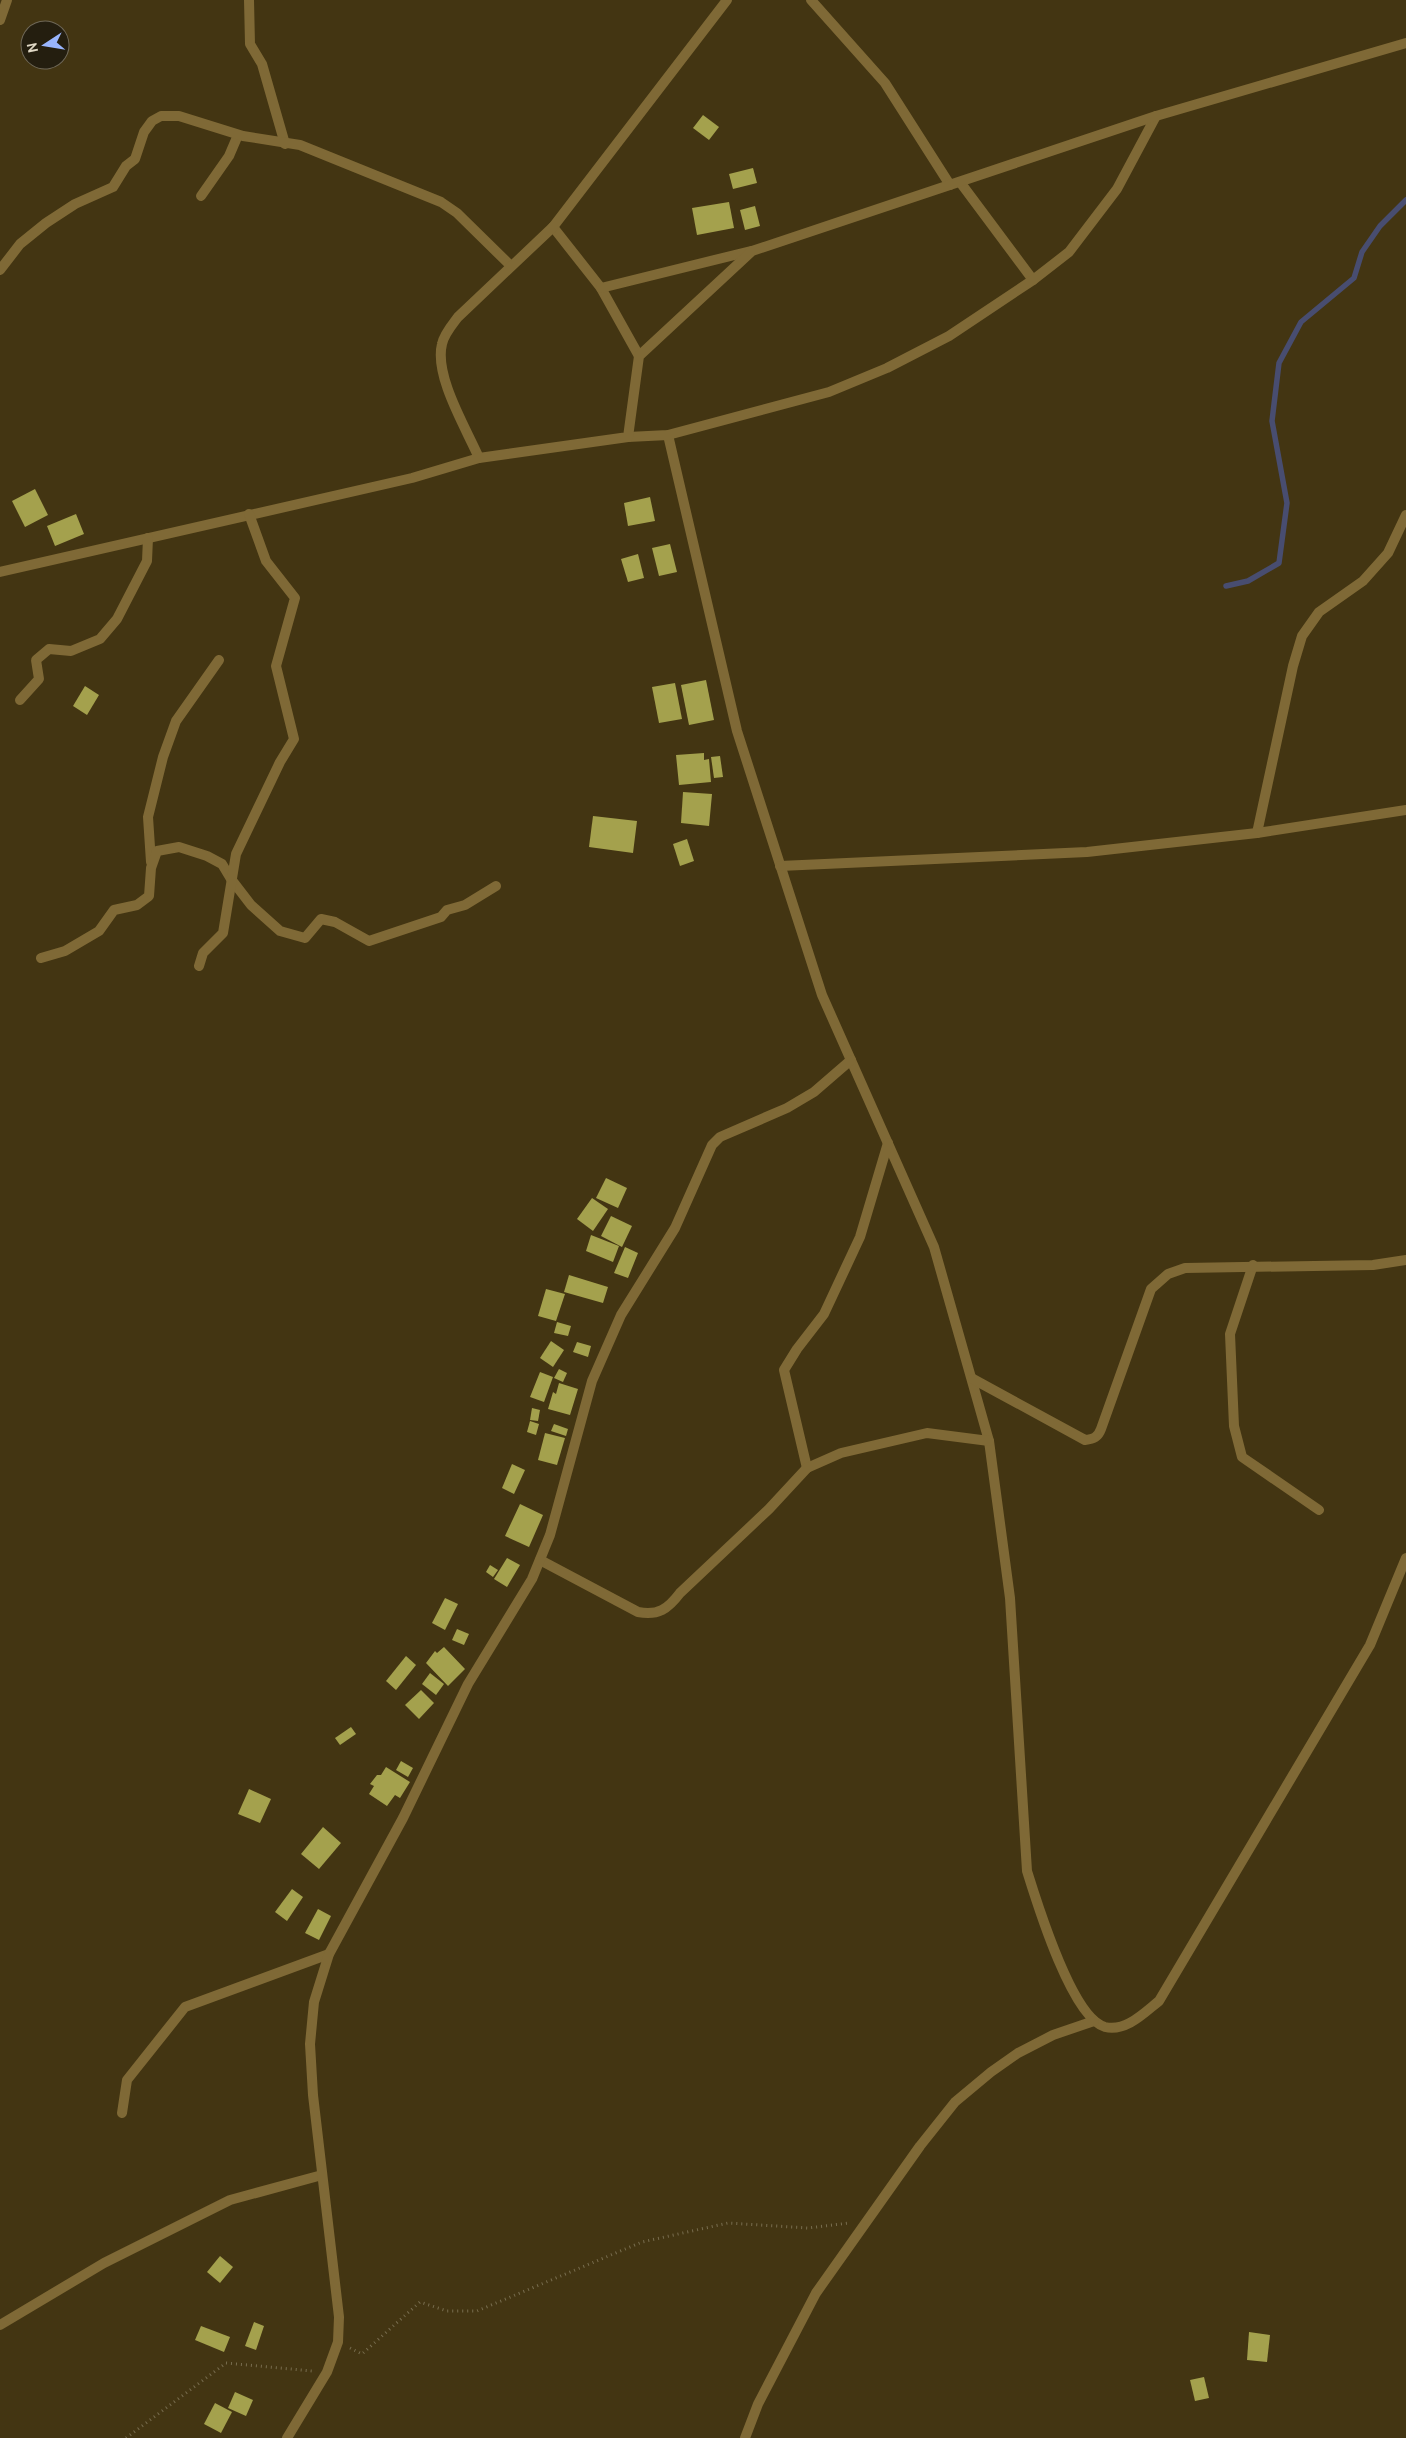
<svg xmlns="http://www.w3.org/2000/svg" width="1406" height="2438" font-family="Cabin,sans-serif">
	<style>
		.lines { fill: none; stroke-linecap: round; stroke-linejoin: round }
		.stream { stroke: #484d70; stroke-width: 5.5 }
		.building { fill: #a4a14d }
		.path { stroke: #786d4f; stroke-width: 3; stroke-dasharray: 1 4; stroke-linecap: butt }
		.minor { stroke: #7f6936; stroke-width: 10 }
	</style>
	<rect width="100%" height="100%" fill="#433512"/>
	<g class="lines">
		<path class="stream" d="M1226 586 1248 581 1279 563 1287 503 1272 421 1279 363 1301 322 1354 278 1362 252 1380 226 1406 200"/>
	</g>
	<g class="building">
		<path d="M703 115 719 127 709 140 693 128Z"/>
		<path d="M753 168 757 183 733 189 729 174Z"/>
		<path d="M729 202 734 228 697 235 692 208Z"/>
		<path d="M755 206 760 226 745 230 740 210Z"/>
		<path d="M35 489 48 515 25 527 12 501Z"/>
		<path d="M650 497 655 521 628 526 624 503Z"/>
		<path d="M76 514 84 534 55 546 47 526Z"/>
		<path d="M670 544 677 572 659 576 652 548Z"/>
		<path d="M638 554 644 578 628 582 621 559Z"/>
		<path d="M706 680 714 720 689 725 681 685Z"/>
		<path d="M675 683 682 719 659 723 652 687Z"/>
		<path d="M85 686 99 695 87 715 73 706Z"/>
		<path d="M704 753V760L709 759 711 782 679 785 676 755Z"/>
		<path d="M720 756 723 777 714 778 711 757Z"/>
		<path d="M683 792 712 794 709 826 681 823Z"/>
		<path d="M593 816 637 821 633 853 589 847Z"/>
		<path d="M687 839 694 861 680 866 673 844Z"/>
		<path d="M606 1178 627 1188 618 1208 596 1198Z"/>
		<path d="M592 1198 608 1209 593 1231 577 1219Z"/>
		<path d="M611 1216 632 1226 622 1247 601 1236Z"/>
		<path d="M591 1235 619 1246 613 1262 586 1251Z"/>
		<path d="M625 1247 638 1253 628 1278 614 1273Z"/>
		<path d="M569 1275 608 1287 603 1303 564 1292Z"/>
		<path d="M546 1289 565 1294 556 1321 538 1316Z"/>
		<path d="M557 1322 571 1326 568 1336 554 1333Z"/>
		<path d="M551 1341 564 1350 553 1367 540 1358Z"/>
		<path d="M577 1342 591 1346 588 1357 573 1352Z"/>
		<path d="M559 1369 567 1373 563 1382 554 1378Z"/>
		<path d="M540 1372 553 1377 544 1402 530 1397Z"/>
		<path d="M559 1383 578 1389 570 1415 548 1409 553 1392 556 1394Z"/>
		<path d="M532 1408 540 1410 538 1421 530 1420Z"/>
		<path d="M530 1421 539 1424 536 1435 527 1432Z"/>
		<path d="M554 1424 568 1429 566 1436 551 1431Z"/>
		<path d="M545 1433 565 1438 557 1465 538 1460Z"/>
		<path d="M512 1464 525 1470 514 1494 502 1488Z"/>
		<path d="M520 1504 543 1515 529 1547 505 1536Z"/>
		<path d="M507 1558 520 1565 507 1587 494 1579Z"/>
		<path d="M490 1565 498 1570 493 1577 486 1572Z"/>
		<path d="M445 1598 458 1604 445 1630 432 1623Z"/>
		<path d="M457 1629 469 1634 464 1645 452 1640Z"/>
		<path d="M444 1647 465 1669 448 1686 426 1663 435 1651 437 1653Z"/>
		<path d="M406 1656 416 1665 396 1690 386 1681Z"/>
		<path d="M430 1673 444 1684 436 1695 422 1684Z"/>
		<path d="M421 1690 434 1703 419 1719 405 1705Z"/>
		<path d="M351 1727 356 1734 340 1745 335 1738Z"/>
		<path d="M401 1761 413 1768 408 1777 396 1770Z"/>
		<path d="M386 1767 410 1782 400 1798 395 1795 387 1806 369 1794 374 1786 370 1784 377 1775H381Z"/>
		<path d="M249 1789 271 1799 260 1823 238 1814Z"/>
		<path d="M323 1827 341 1843 319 1869 301 1854Z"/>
		<path d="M292 1889 303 1897 287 1921 275 1912Z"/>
		<path d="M318 1909 331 1916 319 1940 305 1933Z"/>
		<path d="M220 2256 233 2267 220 2283 207 2272Z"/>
		<path d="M254 2322 264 2326 256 2350 245 2346Z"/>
		<path d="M201 2326 230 2337 224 2352 195 2340Z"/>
		<path d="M1249 2332 1270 2335 1267 2362 1247 2360Z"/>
		<path d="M1204 2377 1209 2398 1195 2401 1190 2380Z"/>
		<path d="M235 2392 253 2400 246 2416 228 2408Z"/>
		<path d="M215 2403 232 2412 221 2433 204 2424Z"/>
	</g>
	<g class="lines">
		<g class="path">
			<path d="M350 2348 362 2354 420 2302 447 2311H477L642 2242 728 2223 808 2228 849 2223"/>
			<path d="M126 2438 226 2363 312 2371"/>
		</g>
		<g class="minor">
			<path d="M249 0 250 44 262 64 285 144"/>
			<path d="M811 0 885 83 950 185"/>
			<path d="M0 20 7 0"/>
			<path d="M960 182 1033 280"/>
			<path d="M201 196 229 156 238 135"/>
			<path d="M553 227 601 288 639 356"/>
			<path d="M0 270 20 244 46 223 75 204 113 187 126 166 135 159 144 132 152 121 161 116H179L243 136 300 145 441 202 457 213 511 266"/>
			<path d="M601 288 751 251"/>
			<path d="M668 435 737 731 822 995 934 1247 989 1441 1010 1598 1027 1871C1037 1903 1072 2018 1105 2027 1126 2032 1144 2013 1159 2001L1370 1645 1406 1558"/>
			<path d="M628 437 668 435 829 392 887 368 949 336 1033 280 1069 252 1117 189 1156 116"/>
			<path d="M479 458C466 428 434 376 442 344 444 334 452 325 458 317L553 227 727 0"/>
			<path d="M0 572 412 478 479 458 628 437 639 356 752 251 1156 116 1406 43"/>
			<path d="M20 700 39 679 36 660 49 649 71 651 100 639 117 619 147 561 148 538"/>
			<path d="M1257 833 1293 666 1302 636 1319 612 1363 581 1388 553 1406 515"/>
			<path d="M151 862 148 817 163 757 176 721 219 660"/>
			<path d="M780 866 1087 852 1257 833 1406 810"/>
			<path d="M41 958 65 951 99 931 114 910 137 905 149 896 151 868 157 851 179 847 207 856 222 864 231 879 251 905 280 931 305 938 321 919 335 922 369 941 441 917 447 910 465 905 496 886"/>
			<path d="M199 966 203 953 223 933 236 854 280 762 294 739 276 666 295 598 266 561 249 514"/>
			<path d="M1253 1265 1230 1334 1234 1426 1242 1457 1319 1510"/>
			<path d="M973 1379 1085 1440C1094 1439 1098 1437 1101 1429L1151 1289 1168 1274 1185 1268 1373 1265 1406 1260"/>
			<path d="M807 1468 784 1370 797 1349 824 1314 860 1237 888 1143"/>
			<path d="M540 1560 638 1612C658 1616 668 1609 680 1593L769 1509 807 1468 841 1453 927 1433 989 1441"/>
			<path d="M122 2113 127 2080 185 2007 329 1954"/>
			<path d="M0 2325 104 2263 230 2200 322 2175"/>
			<path d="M287 2438 327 2372 338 2342 339 2317 313 2095 310 2044 314 2002 329 1954 403 1818 468 1684 532 1579 550 1535 592 1381 621 1315 675 1228 712 1145 720 1137 787 1108 814 1092 851 1060"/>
			<path d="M745 2438 758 2404 816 2293 920 2146 955 2102 991 2072 1018 2053 1053 2035 1094 2021"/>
		</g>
	</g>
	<g transform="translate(45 45) rotate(258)"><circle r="24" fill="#241e0f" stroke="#6f6858"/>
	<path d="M0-4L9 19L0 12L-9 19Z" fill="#99b5fd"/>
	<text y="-8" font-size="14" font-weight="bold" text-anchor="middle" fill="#e0d8c5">N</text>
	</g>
</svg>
